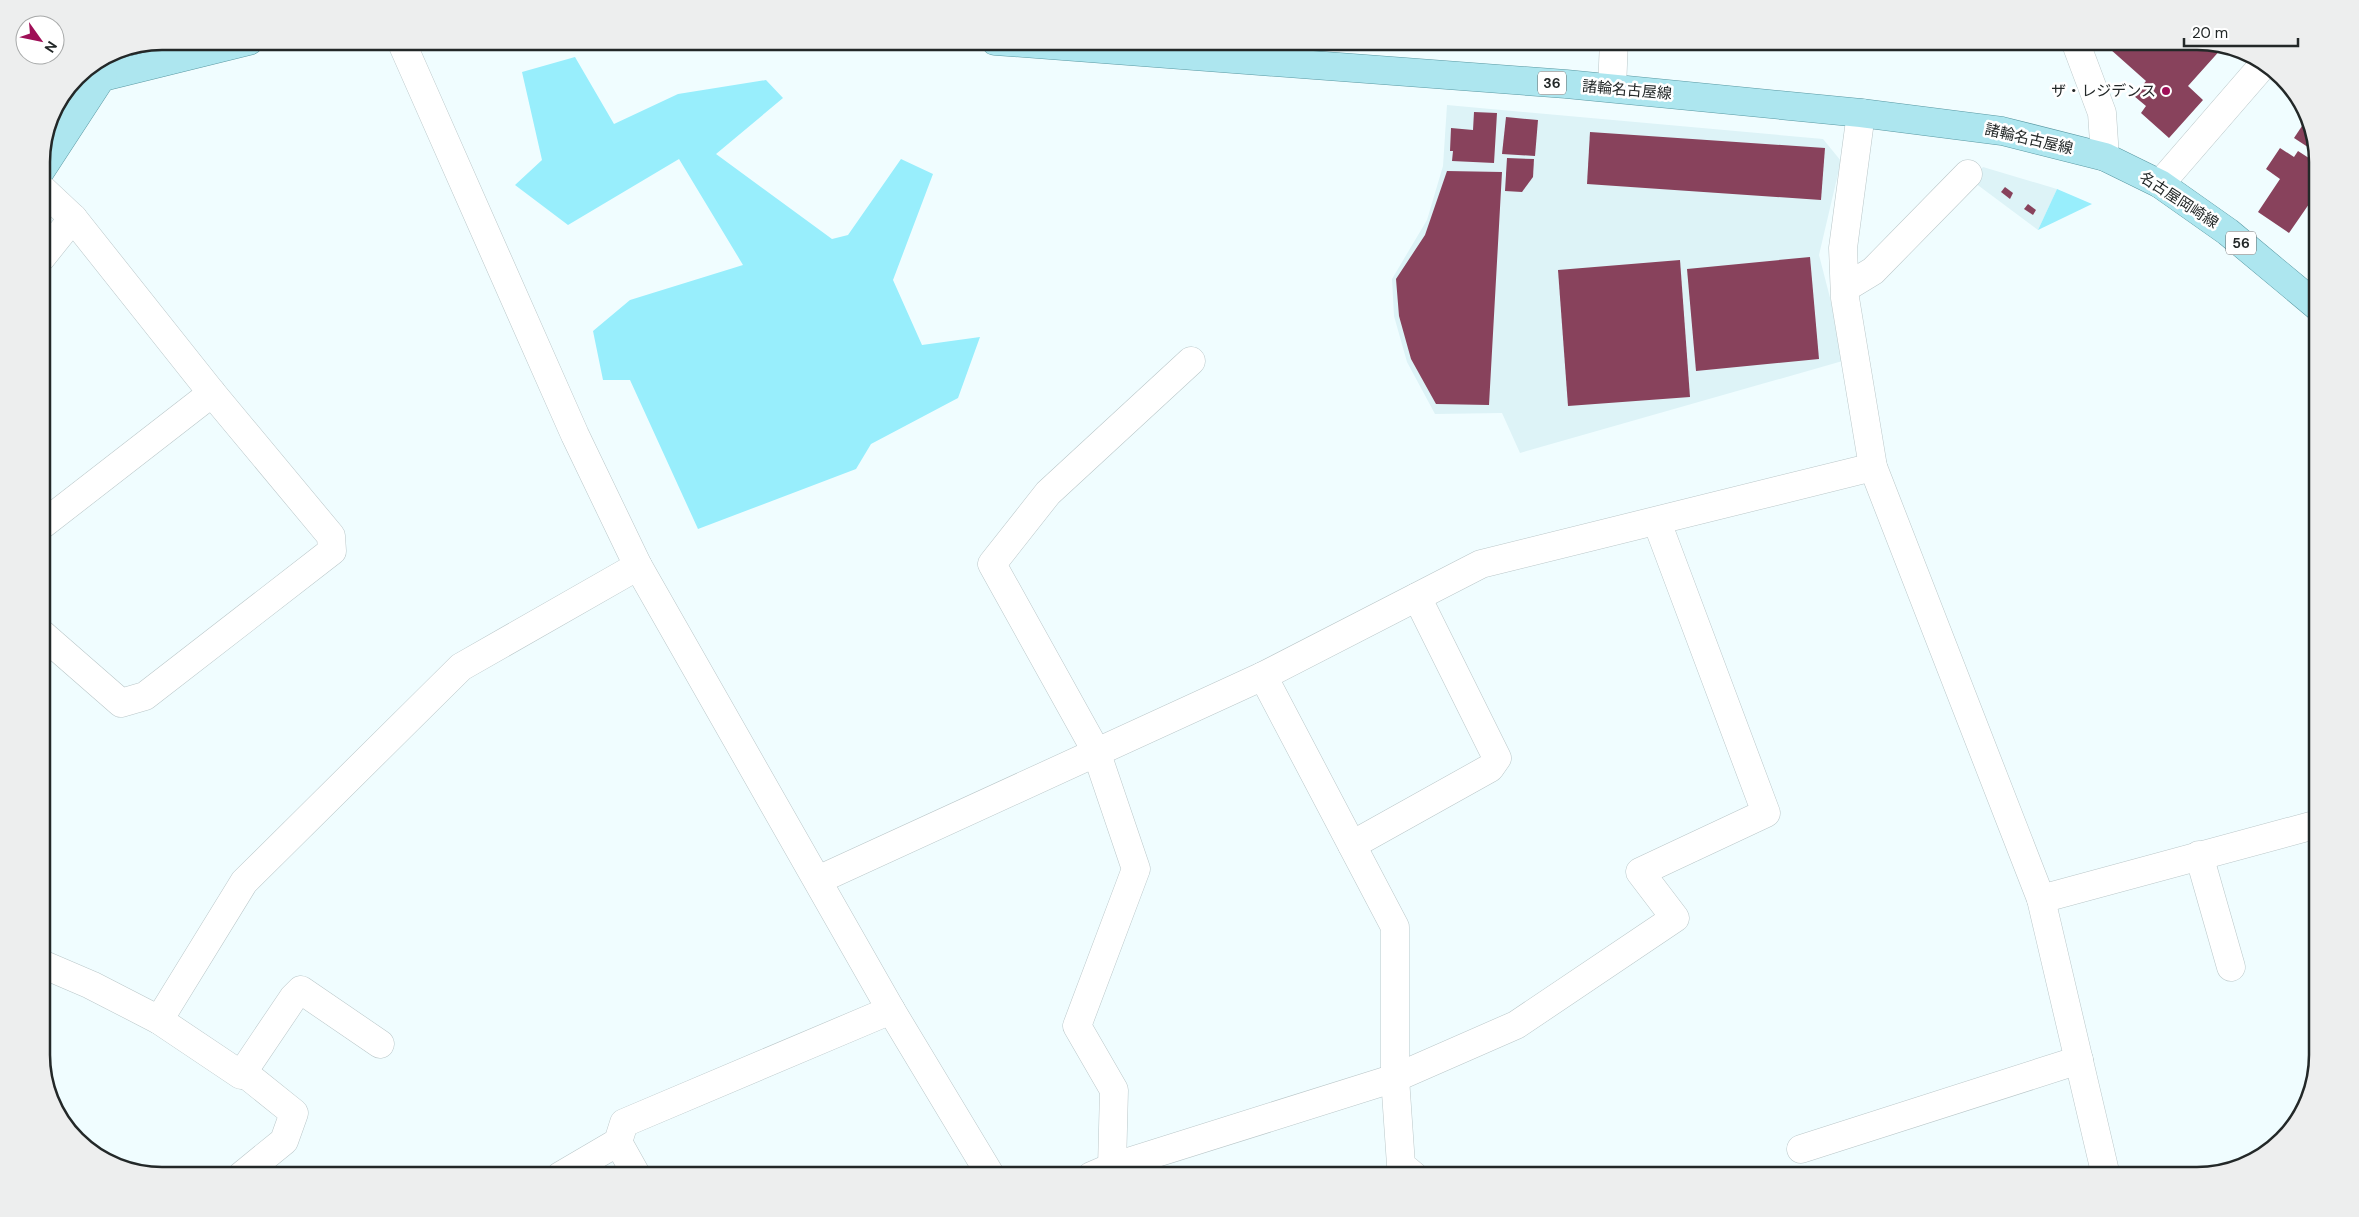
<svg xmlns="http://www.w3.org/2000/svg" width="2359" height="1217" font-family="'DM Sans','Noto Sans JP',sans-serif">
	<style>
		.built { fill: #ddf3f7 }
		.green { fill: #98eefc }
		.building { fill: #88425c }
		.lines { fill: none; stroke-linecap: round; stroke-linejoin: round }
		.street-casing { stroke: #bac7c9; stroke-width: 29 }
		.primary-casing { stroke: #5a99a3; stroke-width: 29 }
		.street { stroke: #fff; stroke-width: 28 }
		.primary { stroke: #ade6ef; stroke-width: 28 }
		.poi-dot { fill: #9f0f57; stroke: #fff; stroke-width: 2 }
		.labels { text-anchor: middle; stroke-width: 5; stroke-linejoin: round; paint-order: stroke }
		.shield { fill: #fff; stroke: #656868; stroke-width: 1 }
		.shield-label { font-size: 14px; font-weight: bold; fill: #232828 }
		.street-label { font-size: 15px; fill: #232828; stroke: #fff }
		.poi-label { font-size: 15px; fill: #232828; stroke: #fff; text-anchor: end }
		.rim { fill: none; stroke: #232828; stroke-width: 2.5 }
	</style>
	<rect width="100%" height="100%" fill="#f0fdff"/>
	<g class="built">
		<path d="M1447 105 1823 139 1841 161 1819 255 1846 360 1520 453 1502 413 1435 414 1407 362 1394 316 1392 279 1427 220 1443 166Z"/>
		<path d="M1983 167 2057 189 2038 230 1971 180Z"/>
	</g>
	<g class="green">
		<path d="M575 57 614 124 678 94 766 80 783 98 716 154 832 239 848 235 901 159 933 174 893 280 922 345 980 337 958 398 871 444 856 469 698 529 630 380H603L593 331 630 300 743 265 679 159 568 225 515 185 542 160 522 72Z"/>
		<path d="M2057 189 2092 204 2038 230Z"/>
	</g>
	<g class="building">
		<path d="M1652 41H1732V43L1704 46V50Z"/>
		<path d="M1785 41H1821V48L1785 45Z"/>
		<path d="M2101 41H2197L2223 47 2188 86 2203 100 2169 138 2141 113 2146 106 2134 96 2146 81Z"/>
		<path d="M1474 112 1497 113 1494 163 1452 161 1453 151H1450L1451 128 1473 130Z"/>
		<path d="M1506 117 1538 120 1535 156 1502 154Z"/>
		<path d="M2306 120 2317 153 2294 138Z"/>
		<path d="M1590 132 1825 148 1821 200 1587 184Z"/>
		<path d="M2280 148 2294 157 2298 151 2318 164V191L2289 233 2258 212 2280 179 2266 169Z"/>
		<path d="M1507 158 1534 159 1533 177 1522 192 1505 191Z"/>
		<path d="M1447 171 1502 172 1489 405 1436 404 1411 359 1399 316 1396 279 1425 235Z"/>
		<path d="M2005 187 2013 193 2010 199 2001 192Z"/>
		<path d="M2028 204 2036 210 2033 215 2024 209Z"/>
		<path d="M1810 257 1819 359 1696 371 1687 269Z"/>
		<path d="M1680 260 1690 397 1568 406 1558 270Z"/>
	</g>
	<g class="lines">
		<g class="street-casing">
			<g id="street">
				<path d="M401 41 575 435 638 566 891 1010 991 1176"/>
				<path d="M2075 41 2102 113 2105 157"/>
				<path d="M1612 88 1614 41"/>
				<path d="M1861 113 1843 248 1845 298 1873 467 2041 899 2106 1176"/>
				<path d="M2160 184 2263 65"/>
				<path d="M41 188 73 218"/>
				<path d="M41 258 73 218 212 393 331 536 332 551 145 696 121 703 42 634"/>
				<path d="M1845 288 1873 271 1968 174"/>
				<path d="M42 525 212 393"/>
				<path d="M1263 676 1395 927V1078L1401 1165 1414 1176"/>
				<path d="M1352 845 1490 768 1497 758 1417 597"/>
				<path d="M2199 855 2231 967"/>
				<path d="M818 880 1263 676 1481 564 1873 467"/>
				<path d="M2041 899 2318 824"/>
				<path d="M42 964 91 985 159 1020 241 1075 293 998 301 990 380 1044"/>
				<path d="M159 1020 244 882 461 667 638 566"/>
				<path d="M618 1142 637 1176"/>
				<path d="M1801 1149 2079 1060"/>
				<path d="M1112 1167 1114 1090 1077 1026 1136 869 1096 751 992 564 1048 493 1191 361"/>
				<path d="M241 1176 284 1141 294 1113 243 1072"/>
				<path d="M560 1176 618 1142 624 1123 891 1010"/>
				<path d="M1091 1176 1112 1167 1395 1078 1516 1025 1675 918 1640 872 1766 813 1657 522"/>
			</g>
		</g>
		<g class="primary-casing">
			<g id="primary">
				<path d="M995 41 1566 84 1861 113 2002 131 2105 157 2160 184 2228 232 2318 307"/>
				<path d="M71 85 249 41"/>
				<path d="M41 170 103 75"/>
			</g>
		</g>
		<use href="#street" class="street"/>
		<use href="#primary" class="primary"/>
	</g>
	<circle class="poi-dot" cx="2166" cy="91" r="5"/>
	<g class="labels">
		<g class="shield">
			<rect x="1538" y="71.5" width="28" height="23" rx="4"/>
			<rect x="2226" y="231.5" width="30" height="23" rx="4"/>
		</g>
		<g class="shield-label">
			<text x="1552" y="88">36</text>
			<text x="2241" y="248">56</text>
		</g>
		<g class="street-label">
			<text transform="translate(1627 90) rotate(5)" y="5">諸輪名古屋線</text>
			<text transform="translate(2029 139) rotate(13)" y="5">諸輪名古屋線</text>
			<text transform="translate(2179 200) rotate(33)" y="5">名古屋岡崎線</text>
		</g>
		<g class="poi-label">
			<text x="2156" y="96">ザ・レジデンス</text>
		</g>
	</g>
	<path d="M0 0H2359V1217H0ZM162 50H2197A112 112 0 0 1 2309 162V1055A112 112 0 0 1 2197 1167H162A112 112 0 0 1 50 1055V162A112 112 0 0 1 162 50Z" fill="#edeeee" fill-rule="evenodd"/>
	<path class="rim" d="M162 50H2197A112 112 0 0 1 2309 162V1055A112 112 0 0 1 2197 1167H162A112 112 0 0 1 50 1055V162A112 112 0 0 1 162 50Z"/>
	<g transform="translate(40 40) rotate(123)"><circle r="24" fill="#ffffff" stroke="#a7a9a9"/>
	<path d="M0-4L9 19L0 12L-9 19Z" fill="#9f0f57"/>
	<text y="-8" font-size="14" font-weight="bold" text-anchor="middle" fill="#232828">N</text>
	</g>
	<path d="M2184 38v8h114v-8" fill="none" stroke="#232828" stroke-width="2.5"/>
	<text x="2192" y="38" font-size="15" fill="#232828" stroke="#ffffff" stroke-width="4" paint-order="stroke">20 m</text>
</svg>
